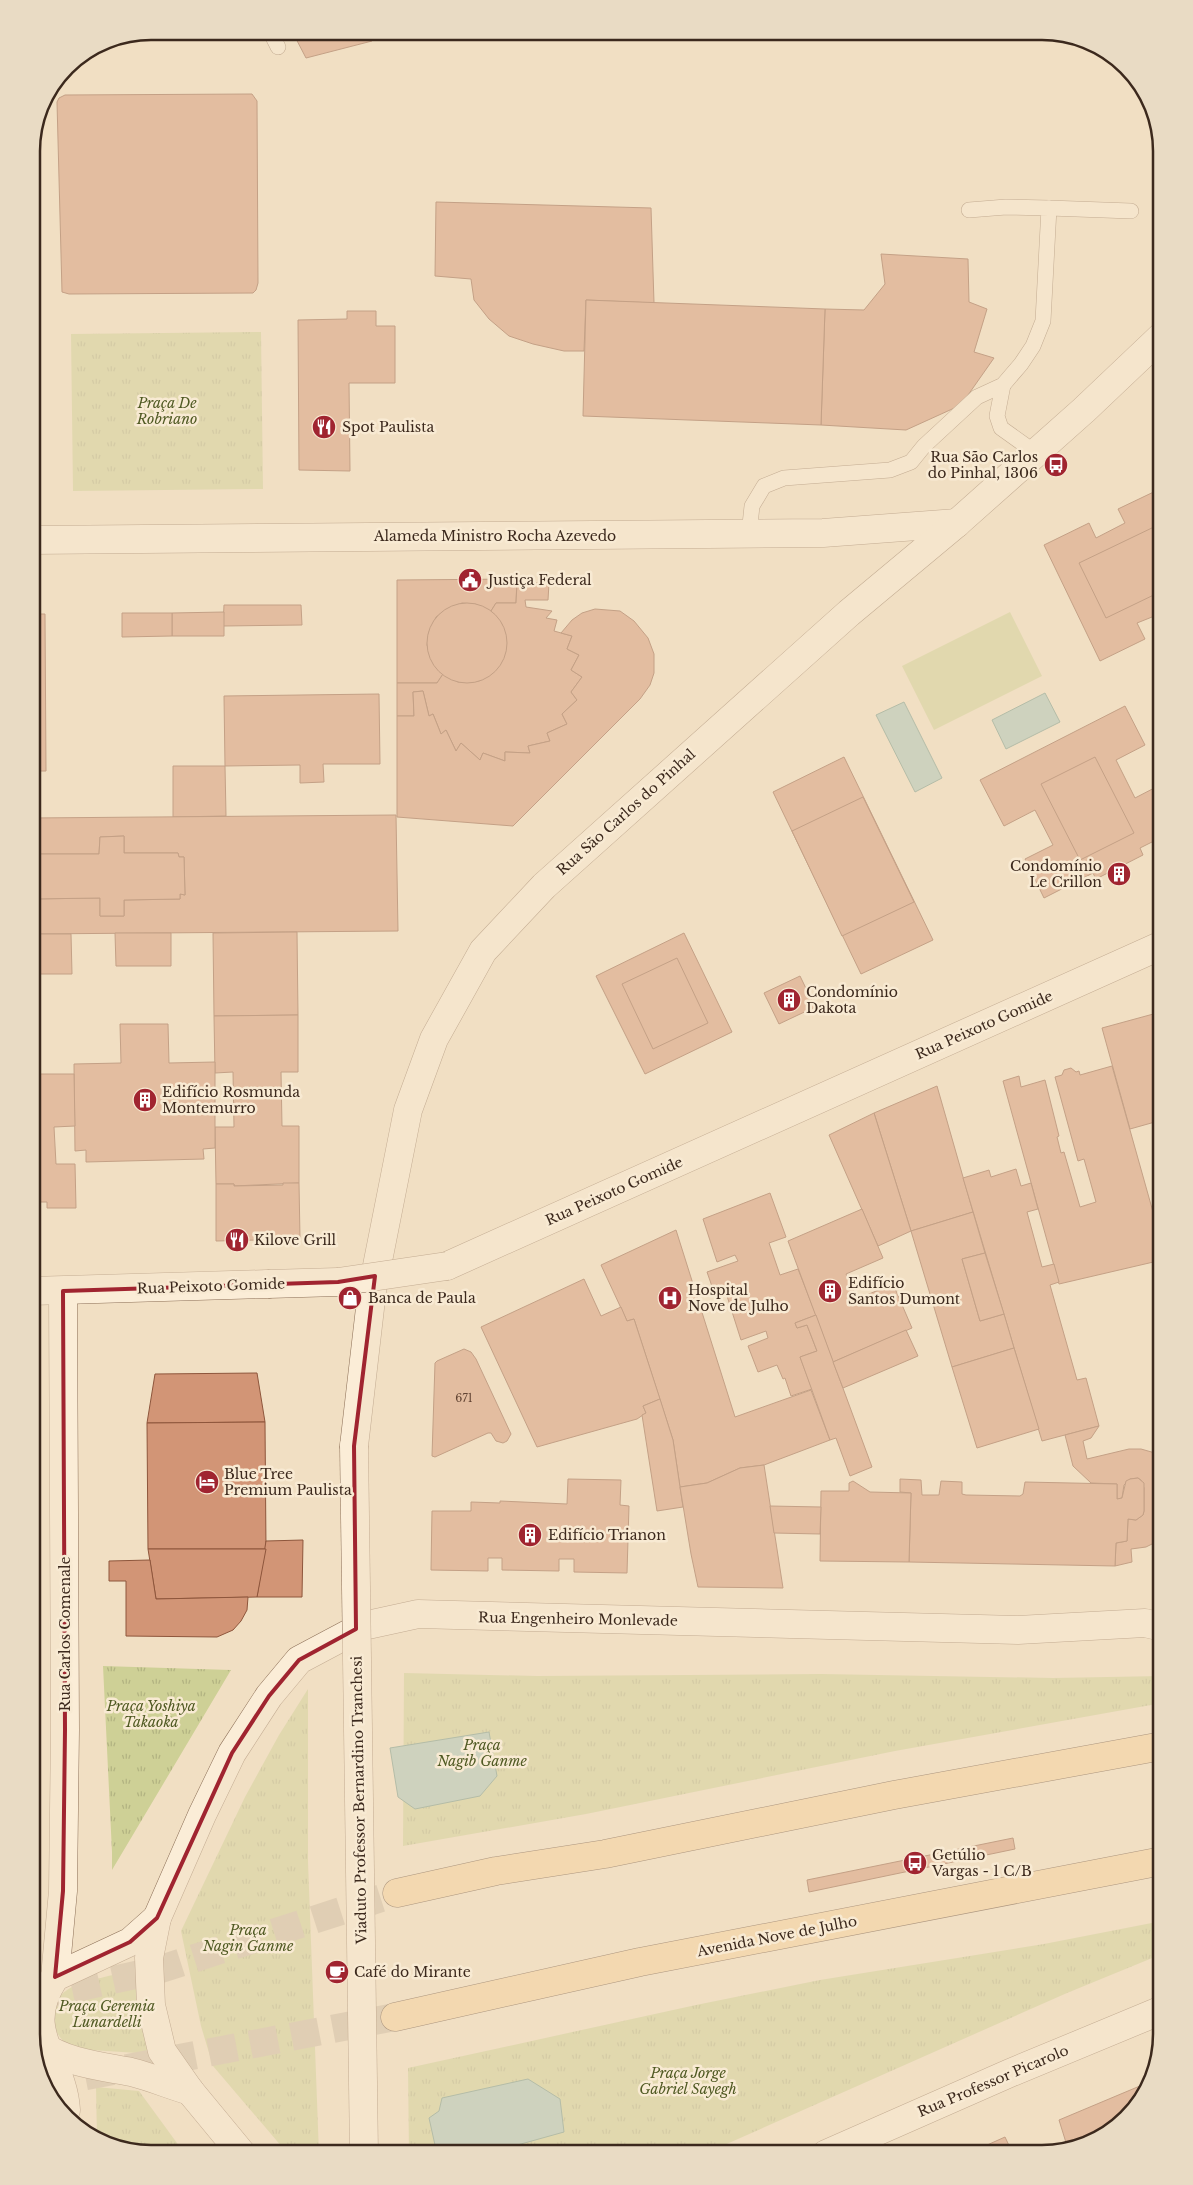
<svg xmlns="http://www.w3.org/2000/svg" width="1193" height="2185" font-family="'Libre Baskerville',serif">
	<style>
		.park { fill: url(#park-tufts) }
		.garden { fill: #ced096 }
		.water { fill: #a5c4b8; stroke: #6b9386 }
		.building { fill: #d29576; stroke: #8e563c }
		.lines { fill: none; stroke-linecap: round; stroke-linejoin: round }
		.primary-tunnel { stroke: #cdbba2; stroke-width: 28; stroke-dasharray: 28 14; stroke-linecap: butt }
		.service-casing { stroke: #8d7058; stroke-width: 16 }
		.minor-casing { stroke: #8d7058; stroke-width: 29 }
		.tertiary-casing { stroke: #8d7058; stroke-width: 29 }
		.primary-casing { stroke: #5a3e2d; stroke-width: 29 }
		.service { stroke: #fbedd7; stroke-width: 15 }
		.minor { stroke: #fbedd7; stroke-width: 28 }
		.tertiary { stroke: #fbedd7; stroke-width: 28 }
		.primary { stroke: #f6d199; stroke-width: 28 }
		.minor-bridge-casing { stroke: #8d7058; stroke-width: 29; stroke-linecap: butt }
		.tertiary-bridge-casing { stroke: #8d7058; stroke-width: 29; stroke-linecap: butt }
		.minor-bridge { stroke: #fbedd7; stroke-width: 28 }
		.tertiary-bridge { stroke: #fbedd7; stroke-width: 28 }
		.marked { fill: none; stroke: #a02430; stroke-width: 4; stroke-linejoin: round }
		.labels { text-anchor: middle; stroke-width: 5; stroke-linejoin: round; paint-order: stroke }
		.number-label { font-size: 11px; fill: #624433 }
		.park-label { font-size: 14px; font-style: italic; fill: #505a23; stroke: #f8ead3 }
		.poi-label { font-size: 14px; fill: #3c291d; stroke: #f8ead3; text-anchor: start }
		.street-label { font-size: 14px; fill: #3c291d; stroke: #f8ead3 }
		.rim { fill: none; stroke: #3c291d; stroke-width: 2.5 }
	</style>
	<defs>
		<pattern id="park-tufts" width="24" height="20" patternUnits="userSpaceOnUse" patternTransform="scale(1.25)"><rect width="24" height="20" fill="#ced096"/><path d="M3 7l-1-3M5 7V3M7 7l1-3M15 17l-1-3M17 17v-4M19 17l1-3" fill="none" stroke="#b2b381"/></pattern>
	</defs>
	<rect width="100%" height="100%" fill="#f1dfc3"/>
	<g class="park">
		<path d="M261 332 263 489 73 491 71 334Z"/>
		<path d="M103 1666 231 1670 112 1870V1852Z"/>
		<path d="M404 1673 537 1676 821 1674 1053 1678 1162 1676V1703L895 1751 586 1814 403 1846Z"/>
		<path d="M308 1689V1862L319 2154H288L213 2066 201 2026 181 1931 245 1797 279 1735Z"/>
		<path d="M1162 1921V1954L1067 1993 704 2154H409L408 2068 696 2005 820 1980 1044 1944Z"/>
		<path d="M144 1956 159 2060 137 2053 76 2049C65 2044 57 2037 54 2024 47 1981 95 1982 122 1972 131 1968 138 1963 144 1956Z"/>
		<path d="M96 2087 139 2091 185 2154H144L97 2138Z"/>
	</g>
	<path class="garden" d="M1010 612 1042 676 934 730 902 666Z"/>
	<g class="water">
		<path d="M1045 693 1060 722 1006 749 992 720Z"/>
		<path d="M904 702 942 778 915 792 876 715Z"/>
		<path d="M489 1732 497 1776 480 1796 415 1809 398 1797 390 1748Z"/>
		<path d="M528 2079 560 2099 564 2132 485 2154H437L429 2118 439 2111 442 2098Z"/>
	</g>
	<g class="building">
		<path d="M292 31H371L372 41 306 58Z"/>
		<path d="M252 94 257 101 258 283 256 290 253 293 69 294 62 292 57 102 59 98 65 95Z"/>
		<path d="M436 202 651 208 654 303 586 300 584 351H564L533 344 509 336 489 319 474 300 471 279 435 276Z"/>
		<path d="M881 254 968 259 969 302 987 309 974 352 994 358 961 405 906 430 821 425 825 309 864 310 885 284Z"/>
		<path d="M586 300 825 309 821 425 583 416Z"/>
		<path d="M347 311H376V326H395V383H349L350 471 299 470 298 320 347 319Z"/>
		<path d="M1162 488V613L1137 623 1145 639 1100 661 1044 545 1089 523 1096 538 1125 523 1118 509Z"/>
		<path d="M1156 526 1162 539V591L1106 618 1079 563Z"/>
		<path d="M517 579 516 603H496L491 611 475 604 462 603 447 609 436 617 429 632 427 645 432 661 443 674 437 683H397V580Z"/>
		<path d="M517 583H549L548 600H525L526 607 552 611 546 618 557 620 554 631 572 636 567 649 579 655 571 670 582 677 571 692 577 700 562 714 567 724 547 733 550 741 528 746 530 753 505 752V761L483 753 480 760 461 743 456 751 446 730 441 734 433 714 429 716 423 691 413 692 414 716H397V683H437L443 674 458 682H471L479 681 491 674 502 661 506 641 502 624 491 611 496 603H516Z"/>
		<circle cx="467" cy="643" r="40"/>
		<path d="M224 605H301L302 625 223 626Z"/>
		<path d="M595 609 620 611 634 621 648 638 654 654V673L650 685 640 699 513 826 397 817V716H414L413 692 423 691 429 716 433 714 441 734 446 730 456 751 461 743 480 760 483 753 505 761V752L530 753 528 746 550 741 547 733 567 724 562 714 577 700 571 692 582 677 571 670 579 655 567 649 572 636 561 633 572 620 582 613Z"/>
		<path d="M224 612V636H172V613Z"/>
		<path d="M122 613H172V636L122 637Z"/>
		<path d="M31 614H45L46 771H31Z"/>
		<path d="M379 694 380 764H323L324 782 300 783V765L225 766 224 696Z"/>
		<path d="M1125 706 1145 745 1116 760 1135 798 1162 784V837L1140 848 1143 855 1096 879 1093 873 1044 898 1025 859 1053 845 1035 810 1004 826 980 780Z"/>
		<path d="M844 757 933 940 861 974 773 792Z"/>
		<path d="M1095 757 1134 833 1080 860 1041 784Z"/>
		<path d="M173 766H225L226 816 173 817Z"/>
		<path d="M863 797 914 902 842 936 792 831Z"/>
		<path d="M396 815 398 931 31 934V899L100 898V916H124V900L180 899V894L185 895 184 857H179L178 853H124V836L100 837 99 854H31V818Z"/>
		<path d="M124 836V853H178L179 857H184L185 895 180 894V899L124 900V916H100V898L31 899V854H99L100 837Z"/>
		<path d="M1121 867 1126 876 1115 882 1111 872Z"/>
		<path d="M297 932 298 1015 214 1016 213 933Z"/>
		<path d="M115 933H171V966H116Z"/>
		<path d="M684 933 732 1032 645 1074 596 976Z"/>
		<path d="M31 934H71L72 974H31Z"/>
		<path d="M677 958 708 1023 653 1049 622 984Z"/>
		<path d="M800 976 815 1007 779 1024 764 993Z"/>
		<path d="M1157 1013 1162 1031V1120L1130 1129 1102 1028Z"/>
		<path d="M298 1015V1072H281L282 1126H299V1183L234 1186V1184H216L215 1127H234L233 1072 215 1073 214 1016Z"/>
		<path d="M120 1024H168L169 1063 215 1062V1148L203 1149 204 1159 86 1162V1150L75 1151 74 1064 121 1063Z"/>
		<path d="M1112 1066 1162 1244V1260L1059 1284 1003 1081 1019 1076 1021 1087 1045 1080 1059 1136 1057 1137 1061 1153 1064 1152 1080 1207 1096 1202 1084 1159 1078 1161 1055 1077 1062 1075 1064 1070 1071 1068 1076 1072 1079 1071 1080 1075Z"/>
		<path d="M35 1074H74L75 1126 54 1127 56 1164H75L76 1208H47V1202H31V1084H35Z"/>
		<path d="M937 1086 973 1212 911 1231 874 1113Z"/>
		<path d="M874 1113 911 1231 878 1246 829 1135Z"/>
		<path d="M1162 1135V1168L1153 1137Z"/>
		<path d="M1016 1169 1021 1186 1031 1183 1038 1209 1027 1212 1042 1267 1054 1264 1059 1282 1050 1285 1077 1380 1086 1378 1099 1426 1042 1441 963 1178 989 1170 991 1177Z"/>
		<path d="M283 1183H299L300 1239 216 1241V1184H234V1186L283 1185Z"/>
		<path d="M770 1193 786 1237 769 1243 780 1275 798 1269 816 1315 795 1323 797 1328 807 1325 817 1351 800 1357 812 1389 791 1396 785 1378 783 1379 777 1365 758 1372 748 1346 768 1338 766 1331 741 1340 727 1296 741 1291 739 1285 715 1295 707 1272 738 1261 735 1255 717 1262 703 1219Z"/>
		<path d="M862 1209 883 1258 846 1274 857 1299 893 1284 912 1328 833 1362 788 1241Z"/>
		<path d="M973 1212 985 1253 962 1259 980 1321 1004 1314 1014 1348 952 1367 911 1231Z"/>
		<path d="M676 1230 735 1417 811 1390 830 1440 764 1465 740 1468 707 1483 680 1487 673 1440 634 1319 627 1321 601 1265Z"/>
		<path d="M985 1253 1004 1314 980 1321 962 1259Z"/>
		<path d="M584 1279 601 1316 621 1307 627 1321 634 1319 660 1399 643 1406 646 1413 637 1419 537 1447 481 1327Z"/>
		<path d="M816 1315 872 1467 850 1476 836 1438 830 1440 800 1357 817 1351 807 1325 797 1328 795 1323Z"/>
		<path d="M906 1330 918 1356 843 1388 833 1362Z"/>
		<path d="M1014 1348 1039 1429 977 1448 952 1367Z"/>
		<path d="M464 1349 471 1352 476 1359 511 1434 507 1441 503 1443 496 1441 491 1433H488L435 1457 432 1456 435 1363 437 1361Z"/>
		<path d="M257 1373 265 1422 147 1423 155 1374Z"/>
		<path d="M660 1399 673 1440 683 1507 657 1511 642 1415 646 1413 643 1406Z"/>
		<path d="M265 1422 266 1549H148L147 1423Z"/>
		<path d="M1099 1426 1091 1438 1083 1441 1087 1459 1129 1449H1141L1162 1455V1539L1146 1547 1131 1549 1132 1562 1115 1566 1116 1543 1127 1541 1128 1519 1136 1520 1143 1515 1144 1511V1488L1141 1480 1138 1478 1130 1479 1124 1485 1122 1498 1117 1499V1484L1091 1483 1073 1466 1065 1435Z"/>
		<path d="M764 1465 783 1588 698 1587 691 1554 680 1487 707 1483 740 1468Z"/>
		<path d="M1138 1478 1144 1483V1511L1143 1515 1136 1520 1128 1519 1127 1541 1116 1543 1115 1566 909 1562 911 1493 900 1492V1479L921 1480 922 1495H939L941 1481 962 1482V1494L966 1495 1020 1496 1023 1494 1025 1482 1117 1484V1499L1122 1498 1126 1481 1130 1479Z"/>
		<path d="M568 1479 621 1480 620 1505 629 1506 627 1573 574 1572V1559H559V1571L502 1570V1558H488V1571L431 1570 432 1511H471V1502L500 1503V1501L567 1504Z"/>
		<path d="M853 1481 870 1492 911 1493 909 1562 820 1561 821 1491H849V1483Z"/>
		<path d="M770 1506 821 1507 820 1534 774 1533Z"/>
		<path d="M303 1540 302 1597H257L266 1541Z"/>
		<path d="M148 1549H266L257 1597 156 1599Z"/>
		<path d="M150 1560 156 1599 248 1597 247 1610 241 1621 233 1630 217 1637 126 1636V1581H109V1561Z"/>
		<path d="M1013 1838 1015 1849 809 1892 807 1880Z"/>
		<path d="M1147 2083 1141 2101 1088 2144 1068 2149 1059 2120Z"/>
		<path d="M1005 2137 1013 2154H967Z"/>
	</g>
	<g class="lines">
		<g class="primary-tunnel">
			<path d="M31 1998 158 1970 397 1893"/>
			<path d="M44 2084 395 2017"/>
		</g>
		<g class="service-casing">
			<g id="service">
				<path d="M270 31 278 47"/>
				<path d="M1049 208 1131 211"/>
				<path d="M1003 385 997 416 1001 428 1036 453"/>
				<path d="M749 534 752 506 764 486 784 478 890 470 911 462 924 446 977 397 1003 385 1021 364 1033 346 1043 321 1049 208 1006 207 969 210"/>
			</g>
		</g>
		<g class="minor-casing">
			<g id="minor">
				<path d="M31 540 823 533 957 523"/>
				<path d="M447 1266 1162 945"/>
				<path d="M31 1291 268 1284"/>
				<path d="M55 1977 63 1891 65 1730 63 1291"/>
				<path d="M40 2044C66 2063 100 2066 131 2072 151 2077 170 2085 190 2091"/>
				<path d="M66 2110C63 2057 18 2033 55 1977L130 1942 157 1918"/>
				<path d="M242 2154 190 2091 162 2051 151 2005 149 1958 157 1918 202 1815 232 1753 269 1696 299 1660 363 1626 418 1614 1018 1630 1145 1623 1162 1627"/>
				<path d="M826 2154 1010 2073 1162 2010"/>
			</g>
		</g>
		<g class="tertiary-casing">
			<path id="tertiary" d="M354 1446 372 1291 408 1110 434 1039 483 951 544 886 849 613 957 523 1084 410 1162 336"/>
		</g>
		<g class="primary-casing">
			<g id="primary">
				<path d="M397 1893 496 1871 605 1854 894 1795 1162 1746"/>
				<path d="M395 2017 640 1962 1162 1861"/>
			</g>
		</g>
		<use href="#service" class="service"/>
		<use href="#minor" class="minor"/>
		<use href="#tertiary" class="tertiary"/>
		<use href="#primary" class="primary"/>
		<g class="minor-bridge-casing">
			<path id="minor-bridge" d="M268 1284 338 1282 447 1266"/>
		</g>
		<g class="tertiary-bridge-casing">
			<path id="tertiary-bridge" d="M354 1446 364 2154"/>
		</g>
		<use href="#minor-bridge" class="minor-bridge"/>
		<use href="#tertiary-bridge" class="tertiary-bridge"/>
	</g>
	<path d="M0 0H1193V2185H0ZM375 1276 354 1446 356 1629 299 1660 269 1696 232 1753 157 1918 130 1942 55 1977 63 1891 65 1730 63 1291 338 1282Z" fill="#f1dfc3" fill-opacity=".55" fill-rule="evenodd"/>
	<path class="marked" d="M375 1276 354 1446 356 1629 299 1660 269 1696 232 1753 157 1918 130 1942 55 1977 63 1891 65 1730 63 1291 338 1282Z"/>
	<defs>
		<g id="restaurant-disc" transform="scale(1.25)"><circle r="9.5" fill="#a02430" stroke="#f8ead3"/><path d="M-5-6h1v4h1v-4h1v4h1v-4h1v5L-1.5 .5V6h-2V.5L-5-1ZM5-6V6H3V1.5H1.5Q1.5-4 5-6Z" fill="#fff"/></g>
		<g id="bus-disc" transform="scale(1.25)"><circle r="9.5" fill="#a02430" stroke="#f8ead3"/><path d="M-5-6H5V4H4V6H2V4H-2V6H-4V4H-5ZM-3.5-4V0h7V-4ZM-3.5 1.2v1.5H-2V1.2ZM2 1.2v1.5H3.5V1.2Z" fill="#fff"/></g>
		<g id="civic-disc" transform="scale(1.25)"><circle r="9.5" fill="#a02430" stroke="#f8ead3"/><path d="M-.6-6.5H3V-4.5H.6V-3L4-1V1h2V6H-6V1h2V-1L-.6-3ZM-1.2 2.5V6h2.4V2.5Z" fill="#fff"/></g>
		<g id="building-disc" transform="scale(1.25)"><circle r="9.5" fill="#a02430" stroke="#f8ead3"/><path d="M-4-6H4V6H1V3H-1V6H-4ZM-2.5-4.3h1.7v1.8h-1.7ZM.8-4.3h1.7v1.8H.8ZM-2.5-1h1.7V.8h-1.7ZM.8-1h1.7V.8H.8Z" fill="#fff"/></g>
		<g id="shop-disc" transform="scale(1.25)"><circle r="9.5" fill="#a02430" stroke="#f8ead3"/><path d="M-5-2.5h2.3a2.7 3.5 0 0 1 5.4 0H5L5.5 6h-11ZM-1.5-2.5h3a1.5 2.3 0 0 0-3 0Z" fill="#fff"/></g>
		<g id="hospital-disc" transform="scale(1.25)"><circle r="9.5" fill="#a02430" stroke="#f8ead3"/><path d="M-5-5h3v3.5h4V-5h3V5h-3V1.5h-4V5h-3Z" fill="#fff"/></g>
		<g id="hotel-disc" transform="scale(1.25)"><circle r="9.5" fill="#a02430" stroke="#f8ead3"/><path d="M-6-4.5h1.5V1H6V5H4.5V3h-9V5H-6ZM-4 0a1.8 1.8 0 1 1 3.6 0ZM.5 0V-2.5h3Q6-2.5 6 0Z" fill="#fff"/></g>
		<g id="cafe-disc" transform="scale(1.25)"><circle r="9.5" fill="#a02430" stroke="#f8ead3"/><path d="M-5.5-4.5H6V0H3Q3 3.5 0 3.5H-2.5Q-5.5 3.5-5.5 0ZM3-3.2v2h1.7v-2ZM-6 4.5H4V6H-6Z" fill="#fff"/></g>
	</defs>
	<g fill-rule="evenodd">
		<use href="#restaurant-disc" x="324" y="427"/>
		<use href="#bus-disc" x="1056" y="465"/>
		<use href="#civic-disc" x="470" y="580"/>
		<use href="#building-disc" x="1119" y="874"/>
		<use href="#building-disc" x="789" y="1000"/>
		<use href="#building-disc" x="145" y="1100"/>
		<use href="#restaurant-disc" x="237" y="1240"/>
		<use href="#building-disc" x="830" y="1291"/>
		<use href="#shop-disc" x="350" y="1298"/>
		<use href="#hospital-disc" x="670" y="1298"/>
		<use href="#hotel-disc" x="207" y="1482"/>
		<use href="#building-disc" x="530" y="1535"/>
		<use href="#bus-disc" x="915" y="1863"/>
		<use href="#cafe-disc" x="337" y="1972"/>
	</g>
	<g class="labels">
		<g class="number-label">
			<text x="464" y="1402">671</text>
		</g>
		<g class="park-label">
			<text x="167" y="408">Praça De<tspan x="167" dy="16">Robriano</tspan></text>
			<text x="151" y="1711">Praça Yoshiya<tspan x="151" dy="16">Takaoka</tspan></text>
			<text x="482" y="1750">Praça<tspan x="482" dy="16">Nagib Ganme</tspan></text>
			<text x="248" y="1935">Praça<tspan x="248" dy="16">Nagin Ganme</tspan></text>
			<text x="107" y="2011">Praça Geremia<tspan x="107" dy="16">Lunardelli</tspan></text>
			<text x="688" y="2078">Praça Jorge<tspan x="688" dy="16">Gabriel Sayegh</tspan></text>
		</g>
		<g class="poi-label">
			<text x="342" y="432">Spot Paulista</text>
			<text x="1038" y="462" text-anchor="end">Rua São Carlos<tspan x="1038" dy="16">do Pinhal, 1306</tspan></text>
			<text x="488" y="585">Justiça Federal</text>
			<text x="1102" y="871" text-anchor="end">Condomínio<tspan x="1102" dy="16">Le Crillon</tspan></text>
			<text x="806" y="997">Condomínio<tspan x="806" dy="16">Dakota</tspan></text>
			<text x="162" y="1097">Edifício Rosmunda<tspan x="162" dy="16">Montemurro</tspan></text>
			<text x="254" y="1245">Kilove Grill</text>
			<text x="848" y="1288">Edifício<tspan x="848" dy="16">Santos Dumont</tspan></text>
			<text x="688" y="1295">Hospital<tspan x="688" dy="16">Nove de Julho</tspan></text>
			<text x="368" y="1303">Banca de Paula</text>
			<text x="224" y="1479">Blue Tree<tspan x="224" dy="16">Premium Paulista</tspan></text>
			<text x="548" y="1540">Edifício Trianon</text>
			<text x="932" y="1860">Getúlio<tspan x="932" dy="16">Vargas - 1 C/B</tspan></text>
			<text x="354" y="1977">Café do Mirante</text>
		</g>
		<g class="street-label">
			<text x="495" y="541">Alameda Ministro Rocha Azevedo</text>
			<text transform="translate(626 812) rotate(-42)" y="5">Rua São Carlos do Pinhal</text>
			<text transform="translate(984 1025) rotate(-24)" y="5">Rua Peixoto Gomide</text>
			<text transform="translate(614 1191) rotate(-24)" y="5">Rua Peixoto Gomide</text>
			<text transform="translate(211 1286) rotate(-2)" y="5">Rua Peixoto Gomide</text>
			<text transform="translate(578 1619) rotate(1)" y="5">Rua Engenheiro Monlevade</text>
			<text transform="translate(65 1634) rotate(-90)" y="5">Rua Carlos Comenale</text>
			<text transform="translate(359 1800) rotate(-91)" y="5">Viaduto Professor Bernardino Tranchesi</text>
			<text transform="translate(777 1936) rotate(-11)" y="5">Avenida Nove de Julho</text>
			<text transform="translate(993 2081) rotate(-23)" y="5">Rua Professor Picarolo</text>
		</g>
	</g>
	<path d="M0 0H1193V2185H0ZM151 40H1042A111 111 0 0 1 1153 151V2034A111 111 0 0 1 1042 2145H151A111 111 0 0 1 40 2034V151A111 111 0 0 1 151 40Z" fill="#e9dbc4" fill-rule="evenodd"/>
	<path class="rim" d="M151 40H1042A111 111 0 0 1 1153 151V2034A111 111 0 0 1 1042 2145H151A111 111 0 0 1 40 2034V151A111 111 0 0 1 151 40Z"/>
</svg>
